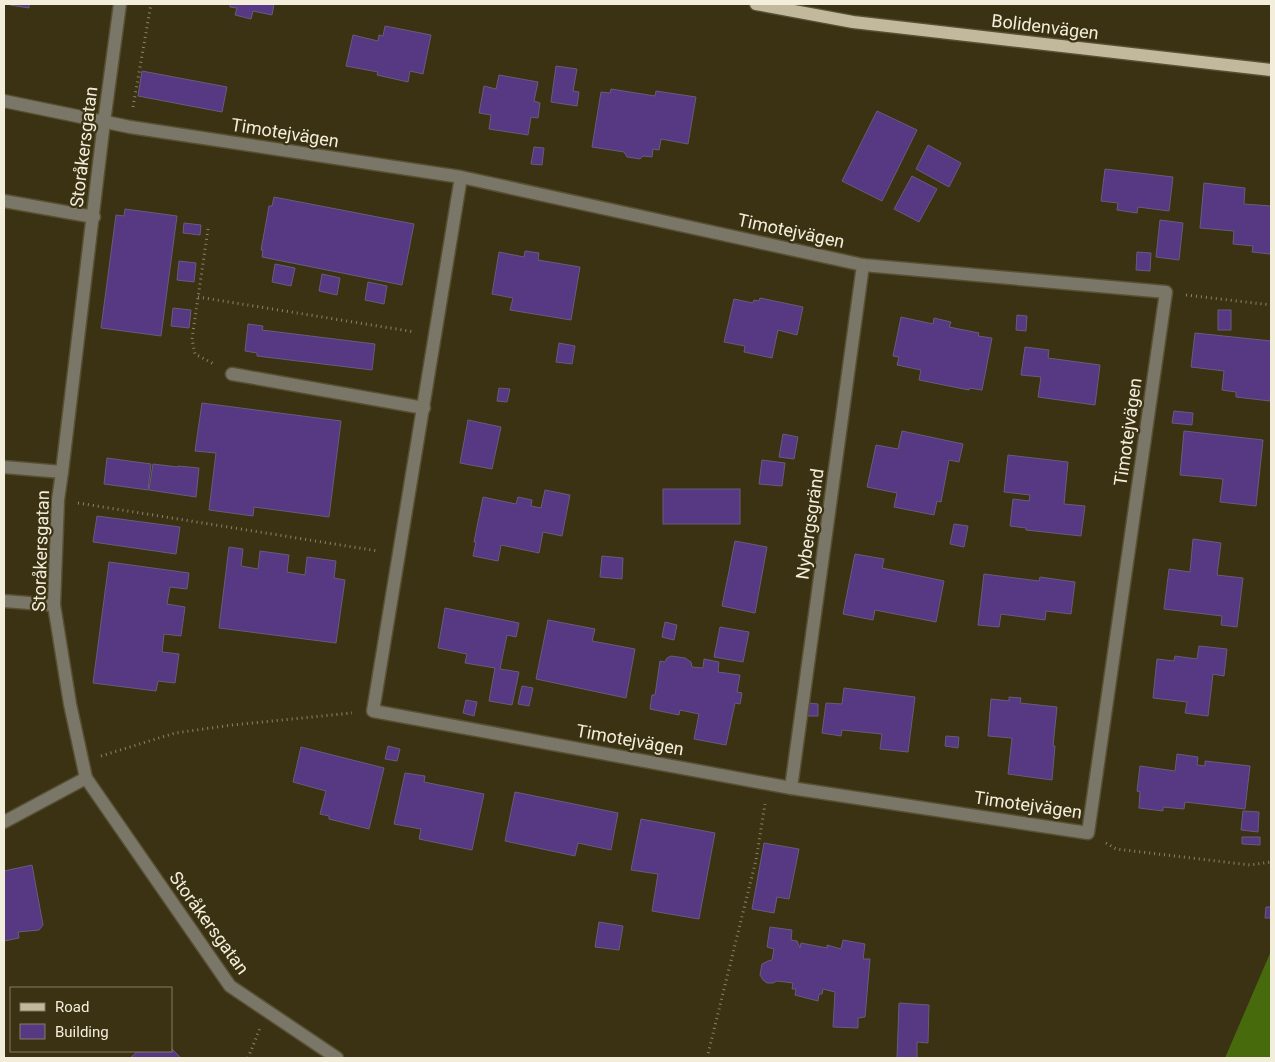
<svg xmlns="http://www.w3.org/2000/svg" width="1275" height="1062" font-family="Roboto,sans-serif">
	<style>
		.forest { fill: #476a0d }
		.building { fill: #563883; stroke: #665d7b }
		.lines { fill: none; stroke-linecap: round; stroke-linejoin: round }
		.minor-casing { stroke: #585033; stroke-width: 15 }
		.major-casing { stroke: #585033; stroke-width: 15 }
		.path { stroke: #8b836a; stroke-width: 3; stroke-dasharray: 1 4; stroke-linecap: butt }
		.minor { stroke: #7a7668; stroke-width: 12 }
		.major { stroke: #c2b99c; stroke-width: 12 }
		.labels { text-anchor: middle; stroke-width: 4.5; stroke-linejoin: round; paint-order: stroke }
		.street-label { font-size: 18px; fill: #f3eddc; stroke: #3b3213 }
	</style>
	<rect width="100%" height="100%" fill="#3b3213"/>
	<path class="forest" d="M1271 951V1058H1225Z"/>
	<g class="building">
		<path d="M11 4H29V8L10 5Z"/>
		<path d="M230 4H274L272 15 253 11 251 19 235 15 237 8 230 7Z"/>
		<path d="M385 26 431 35 423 74 410 71 408 82 377 75 378 72 346 66 353 35 378 41 379 35 383 36Z"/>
		<path d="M556 66 577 69 573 91 579 92 577 106 551 102Z"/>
		<path d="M142 71 227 87 222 112 138 96Z"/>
		<path d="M499 75 538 82 534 101 540 103 538 118 531 117 528 135 489 129 491 115 479 113 484 86 496 89Z"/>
		<path d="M611 89 655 96 656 91 696 97 688 144 661 139 659 150 653 149 652 157 643 156 640 159 627 157 624 152 592 147 601 92 610 93Z"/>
		<path d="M877 111 917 130 882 201 842 181Z"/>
		<path d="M928 145 961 163 949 187 916 169Z"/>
		<path d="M534 147 544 148 542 165 531 164Z"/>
		<path d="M1105 169 1173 177 1169 211 1138 207 1137 213 1117 210 1118 203 1101 201Z"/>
		<path d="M912 176 937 189 919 222 894 209Z"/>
		<path d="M1204 183 1245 188 1244 204 1271 206V250L1270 254 1252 252 1253 246 1233 244 1234 231 1200 228Z"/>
		<path d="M274 197 414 224 402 285 262 257 263 250H261L269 206H272Z"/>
		<path d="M125 209 177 216 161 336 101 328 116 215 124 216Z"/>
		<path d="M1160 220 1183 223 1179 260 1156 257Z"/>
		<path d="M184 223 201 225 200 235 183 233Z"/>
		<path d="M525 251 539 253 538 260 580 267 571 320 510 310 513 298 492 294 499 252 524 257Z"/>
		<path d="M1137 252 1151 253 1150 271 1136 270Z"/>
		<path d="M179 261 196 263 194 282 177 280Z"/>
		<path d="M275 264 295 268 291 286 272 282Z"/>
		<path d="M322 274 340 278 337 295 319 291Z"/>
		<path d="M368 282 387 286 384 304 365 300Z"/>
		<path d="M760 298 803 307 797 335 778 330 772 358 744 352 745 346 724 342 734 299 753 303 754 300 759 301Z"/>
		<path d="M173 308 191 310 189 328 171 326Z"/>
		<rect x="1218" y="310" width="13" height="20"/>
		<path d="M1017 315 1027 316 1026 331 1016 330Z"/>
		<path d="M901 317 933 324 934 318 951 322 949 327 979 333 978 336 992 338 982 390 969 388V390L919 380 921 370 897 365 899 357 893 356Z"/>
		<path d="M248 324 263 326 262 330 375 344 372 370 257 356V353L245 351Z"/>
		<path d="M1195 333 1271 341V391L1270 401 1236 397V392L1222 390 1224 371 1191 367Z"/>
		<path d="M559 343 575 346 572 364 556 362Z"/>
		<path d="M1025 347 1049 350 1048 358 1100 365 1095 405 1038 397 1041 377 1021 375Z"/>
		<path d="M499 388 510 389 507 402 497 401Z"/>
		<path d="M202 403 341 421 329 517 254 507 253 516 209 510 216 453 195 451Z"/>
		<path d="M1174 411 1193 413 1192 425 1172 423Z"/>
		<path d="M468 420 501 427 492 469 460 463Z"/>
		<path d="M902 431 963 444 959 462 949 460 941 502 937 501 934 515 894 507 897 493 867 487 876 445 898 449Z"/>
		<path d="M1184 431 1263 440 1256 506 1220 502 1223 479 1180 475Z"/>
		<path d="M783 434 798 437 794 459 779 457Z"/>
		<path d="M1008 455 1068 462 1064 504 1085 506 1081 536 1026 530V528L1010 526 1013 499 1029 501 1030 495 1004 492Z"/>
		<path d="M107 458 151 464 148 490 104 484Z"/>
		<path d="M762 460 785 463 782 486 759 484Z"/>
		<path d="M153 464 178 467V466L199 468 196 497 149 490Z"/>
		<rect x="663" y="489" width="77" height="35"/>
		<path d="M545 490 570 495 562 536 543 532 539 553 501 545 498 561 473 556 476 542H474L483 497 516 504 518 497 532 500 531 506 541 508Z"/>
		<path d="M97 516 180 527 176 554 93 542Z"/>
		<path d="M954 524 968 526 964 547 950 544Z"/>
		<path d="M1193 539 1221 543 1217 575 1243 578 1237 627 1221 625 1222 616 1164 609 1169 569 1190 572Z"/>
		<path d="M735 541 767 547 755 613 722 606Z"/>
		<path d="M229 547 243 549 241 566 258 569 260 551 289 555 287 572 305 575 307 557 336 561 334 578 345 580 336 643 219 628Z"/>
		<path d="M855 554 884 559 882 568 944 581 936 622 875 610 873 620 843 614Z"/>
		<path d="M602 556 623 558 622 579 600 577Z"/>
		<path d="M109 562 189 573 187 589 170 587 167 604 185 607 181 636 164 634 162 652 179 654 175 683 158 681 156 691 93 683Z"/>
		<path d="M984 574 1039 581 1040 577 1075 582 1071 614 1046 611 1045 620 1001 614 999 627 978 625Z"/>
		<path d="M445 608 519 623 516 637 507 635 500 669 519 672 512 705 489 701 495 668 465 663 467 654 438 648Z"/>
		<path d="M548 620 595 629 592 641 635 649 626 698 536 679Z"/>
		<path d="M665 622 677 625 674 640 662 637Z"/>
		<path d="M720 627 749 632 743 662 714 657Z"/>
		<path d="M1199 646 1227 649 1224 676 1213 674 1208 716 1185 713 1187 702 1153 698 1157 659 1174 661 1175 656 1197 659Z"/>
		<path d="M671 656 685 658 691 662 692 667 703 668 704 659 719 662 718 672 740 675 737 692 742 693 740 704 735 703 726 745 694 739 699 714 680 710 679 715 650 709 652 695H655L660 661 665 662 667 658Z"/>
		<path d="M522 686 533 688 529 706 518 704Z"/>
		<path d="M844 688 915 697 908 752 880 749 882 734 842 730 841 736 822 733 826 703 842 704Z"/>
		<path d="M1009 697 1021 698 1020 703 1057 707 1053 746H1055L1052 780 1008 774 1012 738 988 736 991 699 1009 701Z"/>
		<path d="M466 700 477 702 474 716 463 713Z"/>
		<path d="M808 703 818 704V716H808Z"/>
		<path d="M946 736 959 737 958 748 945 746Z"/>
		<path d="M388 746 400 749 397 761 385 759Z"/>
		<path d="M301 747 384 768 369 829 329 819V816L320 814 326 791 293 782Z"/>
		<path d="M1177 754 1198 757 1197 765 1205 766V761L1250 766 1245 809 1185 802 1184 809 1163 807V811L1139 808 1140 792 1137 791 1140 766 1175 771Z"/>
		<path d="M405 773 425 776 424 782 484 794 472 850 419 839 421 829 394 824Z"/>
		<path d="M515 792 618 813 611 850 578 843 575 856 505 841Z"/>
		<path d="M1243 811 1259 812 1258 832 1241 830Z"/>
		<path d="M641 819 715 833 699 919 652 911 658 874 631 870Z"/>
		<path d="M1242 837H1260V845L1242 844Z"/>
		<path d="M764 843 799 849 789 899 777 897 774 913 752 909Z"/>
		<path d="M32 865 43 925 39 930 18 932 19 938 4 941V871Z"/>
		<path d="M1266 907H1271V918H1265Z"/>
		<path d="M599 922 623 926 619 950 595 947Z"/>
		<path d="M770 927 792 930 791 940 797 941 800 948 801 943 827 948V945L841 949 843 940 865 944 863 959H870L865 1017 858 1018V1028L833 1027 835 992 823 989 822 994H819L818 1001 795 995 796 989H792L793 983 777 981 773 983H767L763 980 760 975 762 964 768 961 772 960 774 949 767 947Z"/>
		<path d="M899 1003 929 1005 928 1043 917 1042V1058H897Z"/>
		<path d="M171 1048 181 1058H130L138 1051H171Z"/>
	</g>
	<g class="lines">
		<g class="minor-casing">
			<g id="minor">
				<path d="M120 4 104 122 62 472 58 500 54 605 70 704 86 778 230 986 337 1058"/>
				<path d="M4 101 130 127 461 177 863 265 1166 292 1088 833 791 788 373 711 461 177"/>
				<path d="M4 201 94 217"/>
				<path d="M232 374 424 408"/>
				<path d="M4 467 62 472"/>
				<path d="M4 601 54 605"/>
				<path d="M791 788 863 265"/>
				<path d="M4 822 86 778"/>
			</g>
		</g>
		<g class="major-casing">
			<path id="major" d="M756 4 853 22 1271 70"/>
		</g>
		<g class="path">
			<path d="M133 107 151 4"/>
			<path d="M208 229 192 339 195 354 214 364"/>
			<path d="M1186 295 1271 305"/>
			<path d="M198 297 415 332"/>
			<path d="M78 503 378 551"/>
			<path d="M101 756 175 733 232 725 352 713"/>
			<path d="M1106 843 1116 849 1250 865 1271 862"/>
			<path d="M248 1058 260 1028"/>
			<path d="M707 1058 756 860 765 804"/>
		</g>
		<use href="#minor" class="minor"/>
		<use href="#major" class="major"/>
	</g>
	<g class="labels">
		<g class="street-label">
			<text transform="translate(1045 27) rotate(7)" y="6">Bolidenvägen</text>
			<text transform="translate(285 133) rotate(9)" y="6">Timotejvägen</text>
			<text transform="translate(84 147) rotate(-83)" y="6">Storåkersgatan</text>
			<text transform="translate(791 231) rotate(12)" y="6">Timotejvägen</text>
			<text transform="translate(1128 432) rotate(-82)" y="6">Timotejvägen</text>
			<text transform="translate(810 524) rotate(-82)" y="6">Nybergsgränd</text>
			<text transform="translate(41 551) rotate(-88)" y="6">Storåkersgatan</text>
			<text transform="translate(630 740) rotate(10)" y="6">Timotejvägen</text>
			<text transform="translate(1028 805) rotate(8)" y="6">Timotejvägen</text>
			<text transform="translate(209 923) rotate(54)" y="6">Storåkersgatan</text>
		</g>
	</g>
	<rect width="1275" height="1062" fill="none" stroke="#f3eddc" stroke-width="10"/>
	<rect x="10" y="987" width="162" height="65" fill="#3b3213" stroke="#857d63"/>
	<rect x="20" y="1003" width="25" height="8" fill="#c2b99c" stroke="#857d63"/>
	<text x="55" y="1012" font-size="15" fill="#f3eddc">Road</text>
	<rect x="20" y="1024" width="25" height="15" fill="#563883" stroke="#857d63"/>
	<text x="55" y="1037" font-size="15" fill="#f3eddc">Building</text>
</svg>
